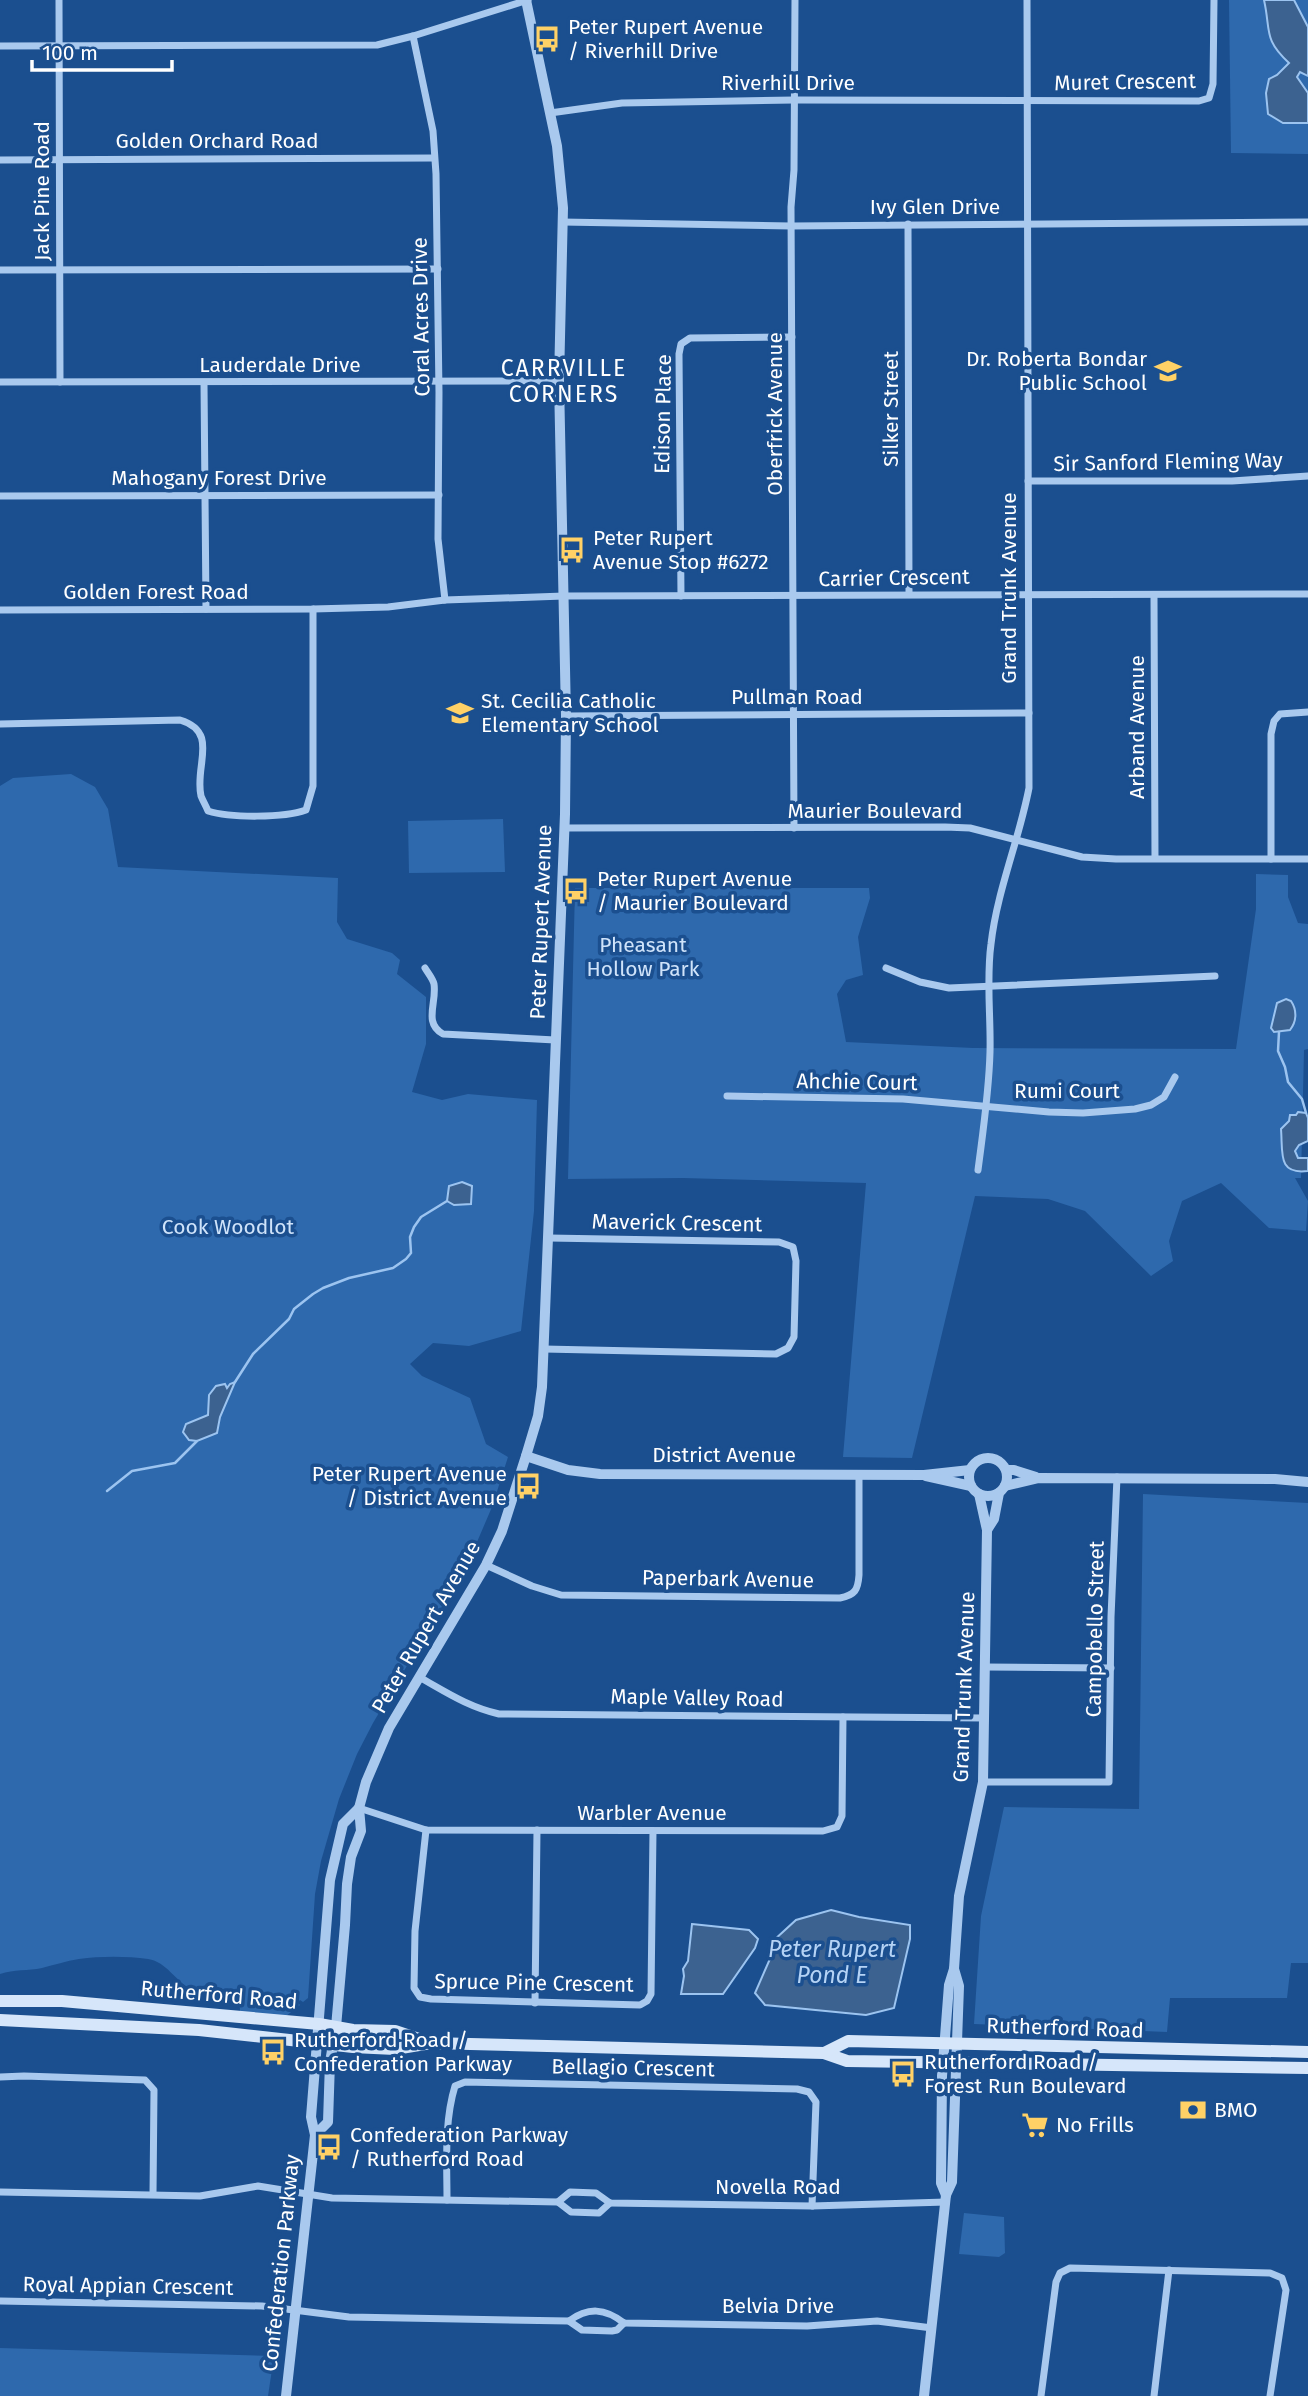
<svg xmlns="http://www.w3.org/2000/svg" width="1308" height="2396" font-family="'Fira Sans',sans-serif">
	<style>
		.green { fill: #2e69ad }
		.water { fill: #3c6290; stroke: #9cc4f0; stroke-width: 2 }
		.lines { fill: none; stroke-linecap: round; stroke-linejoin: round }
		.stream { stroke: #9cc4f0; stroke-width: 2.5 }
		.minor { stroke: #a9c9ee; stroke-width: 7 }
		.tertiary { stroke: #a9c9ee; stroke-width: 10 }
		.secondary { stroke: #d6e6fa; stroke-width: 12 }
		.labels { text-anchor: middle; stroke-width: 7; stroke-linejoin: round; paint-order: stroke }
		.poi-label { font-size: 21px; fill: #fff; stroke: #1b4f8f; text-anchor: start }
		.street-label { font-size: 21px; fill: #fff; stroke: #1b4f8f }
		.park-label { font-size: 21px; fill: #cfe3fa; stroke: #1b4f8f }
		.neighbourhood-label { font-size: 23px; letter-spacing: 2px; fill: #fff; stroke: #1b4f8f }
		.water-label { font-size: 23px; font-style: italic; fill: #b5d3f5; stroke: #1b4f8f }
	</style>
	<rect width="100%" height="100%" fill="#1b4f8f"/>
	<g class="green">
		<path d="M1229 0H1308V154L1231 153Z"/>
		<path d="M71 774 95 787 108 809 118 867 338 878 337 922 347 939 392 953 400 960 397 974 426 997V1044L412 1092 442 1100 468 1094 537 1100 534 1211 521 1331 469 1346 433 1343 410 1364 422 1376 470 1398 486 1444 508 1457 492 1507 468 1563 373 1723 357 1754 339 1799 321 1861 315 1894 308 1998 303 2002 300 2000 298 2003 300 2005 276 2024 233 2022C238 2019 240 2016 240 2009 238 1984 206 1997 191 1989 175 1981 167 1962 148 1959 127 1956 100 1956 79 1959 66 1961 54 1965 42 1968 28 1971 14 1969 0 1974V786L13 778Z"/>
		<path d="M503 819 505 872 409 873 408 821Z"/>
		<path d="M1256 874 1288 875V897L1298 923 1308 924V1049L1304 1050 1301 1178H1295L1308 1201 1306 1231 1269 1228 1221 1183 1182 1201 1169 1241 1173 1261 1151 1276 1085 1211 1048 1199 975 1196 912 1458 843 1457 866 1183 683 1178 568 1179 575 888H869L870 898 858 937 863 975 846 980 837 994 846 1042 973 1048 1236 1049 1256 909Z"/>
		<path d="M1143 1494 1308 1503V1963H1291L1287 1998H1170L1167 2032 974 2024 981 1916 1004 1807 1139 1809Z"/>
		<path d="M964 2213 1004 2217 1005 2253 999 2257 959 2254Z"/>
		<path d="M0 2348 274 2356 268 2396H0Z"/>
	</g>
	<g class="water">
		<path d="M1264 0H1294L1308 27V76L1300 72 1297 77 1308 93V123H1283L1268 114 1266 93 1269 79 1277 75 1289 63C1263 39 1271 31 1264 0Z"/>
		<path d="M1286 999 1291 1001C1297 1010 1297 1021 1290 1030L1274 1032 1271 1028 1277 1003Z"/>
		<path d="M1298 1112 1306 1113 1308 1118V1141L1299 1145 1295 1151 1298 1158H1308V1171C1277 1175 1283 1153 1281 1129L1289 1121 1290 1115H1296Z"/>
		<path d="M462 1182 472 1186 471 1204 454 1205 447 1201 449 1186Z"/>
		<path d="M235 1382 220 1417 217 1433 197 1441 189 1440 183 1432 186 1424 208 1415 209 1395 216 1386 225 1384 227 1388 230 1384Z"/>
		<path d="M831 1910 859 1917 910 1925V1939L894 2008 866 2015 765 2005 755 1993 773 1952V1941L796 1920Z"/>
		<path d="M692 1924 749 1930 758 1939 755 1948 723 1994H681L684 1976 683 1969 688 1961Z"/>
	</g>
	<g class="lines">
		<g class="stream">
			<path d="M1279 1032 1278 1051 1285 1067 1288 1082 1302 1099 1306 1113"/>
			<path d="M235 1382 253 1354 289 1319 294 1309 313 1294 323 1288 349 1278 393 1268 406 1259 411 1253 410 1237 414 1227 421 1217 447 1201"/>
			<path d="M107 1491 132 1471 175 1463 197 1441"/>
		</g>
		<g class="minor">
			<path d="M59 0 60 382"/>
			<path d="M413 36 433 131 436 174 439 392 438 539 445 600"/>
			<path d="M0 46 377 45 413 36 528 0"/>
			<path d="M550 113 622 103 794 100 1199 101 1209 98 1213 84 1214 0"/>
			<path d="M0 160 434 158"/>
			<path d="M562 222 791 226 1308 222"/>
			<path d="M908 224 909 594"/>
			<path d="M0 270 438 269"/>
			<path d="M0 382 559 381"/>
			<path d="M204 383 206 609"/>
			<path d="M1028 481H1232L1308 476"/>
			<path d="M0 496 439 495"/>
			<path d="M681 596 679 354 681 344 690 338 792 337"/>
			<path d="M1154 596 1155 858"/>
			<path d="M0 610 313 609 388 607 445 600 564 596 1308 594"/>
			<path d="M566 716 1029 713"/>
			<path d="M0 724 180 720C220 732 194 766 201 796 203 801 206 806 208 811 230 818 284 818 306 810L313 786V609"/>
			<path d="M564 828 945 827 970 828 1082 857 1116 859H1308"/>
			<path d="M794 828 791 207 794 170 795 0"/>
			<path d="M1271 859V734L1274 721 1280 714 1308 712"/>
			<path d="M425 968C428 973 433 979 434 984 437 1003 423 1023 443 1034L555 1040"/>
			<path d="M886 968 920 982 949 988 1215 976"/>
			<path d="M727 1096 903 1099 1049 1112 1083 1113 1135 1109 1151 1105 1164 1097 1175 1077"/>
			<path d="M978 1170C983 1131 989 1092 990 1052 991 1017 986 980 991 944 997 891 1019 840 1029 788L1027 0"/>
			<path d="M544 1349 776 1354 788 1348 794 1337 796 1261 793 1247 779 1242 549 1238"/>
			<path d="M486 1565 532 1586 561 1595 840 1598C855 1595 858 1590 859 1575V1475"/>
			<path d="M985 1667 1111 1668"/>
			<path d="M419 1677C446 1692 468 1707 499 1714L984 1718"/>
			<path d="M983 1782H1109L1111 1617 1117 1477"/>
			<path d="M359 1808 426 1830 823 1831 837 1827 842 1816 843 1717"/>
			<path d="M426 1830 415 1931 414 1988 420 1997 431 1999 640 2005 647 2001 651 1994 653 1831"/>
			<path d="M535 2003 537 1830"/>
			<path d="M0 2077 24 2076 145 2080 154 2090 153 2194"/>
			<path d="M0 2192 200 2196 258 2186 332 2198 558 2202 571 2212 599 2213 610 2203"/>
			<path d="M447 2200C447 2162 444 2122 455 2086L465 2082 797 2089 809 2092 816 2102 812 2206"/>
			<path d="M558 2202 570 2192 596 2193 610 2203 812 2206 946 2202"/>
			<path d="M0 2301 262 2306 349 2317 569 2321 582 2330 612 2331 617 2330 624 2323"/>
			<path d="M569 2321C588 2307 605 2308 624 2323L807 2326 877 2321 932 2328"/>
			<path d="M1041 2396 1056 2282 1060 2273 1070 2268 1270 2273 1282 2278 1286 2290 1270 2396"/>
			<path d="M1154 2396 1169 2270"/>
		</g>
		<g class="tertiary">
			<path d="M526 1456 568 1470 600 1474 924 1475 970 1470"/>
			<circle cx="988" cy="1477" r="19"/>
			<path d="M1006 1470H1014L1036 1477"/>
			<path d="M926 1476 971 1486"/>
			<path d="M1005 1486 1039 1478 1275 1479 1308 1482"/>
			<path d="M987 1530 994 1519 999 1493"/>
			<path d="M315 2135 328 2122 330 2062 336 2027 345 1925 347 1884 351 1857 361 1831 359 1808 366 1782 389 1728 486 1565 502 1531 526 1456 538 1416 542 1387 565 814 566 716 559 381 563 208 557 146 526 0"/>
			<path d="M946 2195 941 2183 942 2076 949 1985 954 1969 959 1896 983 1782 987 1530 979 1494"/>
			<path d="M286 2396 315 2135 311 2117 330 1880 343 1824 359 1808"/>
			<path d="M924 2396 946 2195 952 2182 959 1986 954 1969"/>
		</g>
		<g class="secondary">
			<path d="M0 2001H62L319 2024 353 2030 395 2031 428 2042"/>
			<path d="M0 2020 199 2030 353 2047 395 2049 431 2043 824 2053 847 2061 1308 2068"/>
			<path d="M824 2053 848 2041 1308 2052"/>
		</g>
	</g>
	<defs>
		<g id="bus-bare" transform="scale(2.1)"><path d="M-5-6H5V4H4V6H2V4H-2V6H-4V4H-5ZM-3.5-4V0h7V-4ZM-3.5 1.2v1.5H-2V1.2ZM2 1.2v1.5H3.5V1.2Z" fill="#ffd166" stroke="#1b4f8f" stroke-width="2.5" paint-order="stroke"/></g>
		<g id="school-bare" transform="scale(2.1)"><path d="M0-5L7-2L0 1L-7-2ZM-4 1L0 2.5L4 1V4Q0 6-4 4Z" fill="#ffd166" stroke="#1b4f8f" stroke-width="2.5" paint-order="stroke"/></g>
		<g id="bank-bare" transform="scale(2.1)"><path d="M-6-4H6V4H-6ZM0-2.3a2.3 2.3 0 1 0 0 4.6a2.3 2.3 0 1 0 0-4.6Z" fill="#ffd166" stroke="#1b4f8f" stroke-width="2.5" paint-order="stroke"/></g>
		<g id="supermarket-bare" transform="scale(2.1)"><path d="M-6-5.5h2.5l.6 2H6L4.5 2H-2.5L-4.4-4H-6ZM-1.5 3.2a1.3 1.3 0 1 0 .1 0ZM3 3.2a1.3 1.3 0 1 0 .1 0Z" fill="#ffd166" stroke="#1b4f8f" stroke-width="2.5" paint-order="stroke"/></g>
	</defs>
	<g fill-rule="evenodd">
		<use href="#bus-bare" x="547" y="39"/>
		<use href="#school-bare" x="1168" y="371"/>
		<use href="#bus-bare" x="572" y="550"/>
		<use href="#school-bare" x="460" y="713"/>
		<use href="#bus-bare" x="576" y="891"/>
		<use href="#bus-bare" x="528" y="1486"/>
		<use href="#bus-bare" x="273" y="2052"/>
		<use href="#bus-bare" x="903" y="2074"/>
		<use href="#bank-bare" x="1193" y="2110"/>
		<use href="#supermarket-bare" x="1035" y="2125"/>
		<use href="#bus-bare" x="329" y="2147"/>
	</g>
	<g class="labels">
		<g class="poi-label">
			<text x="568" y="34">Peter Rupert Avenue<tspan x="568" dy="24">/ Riverhill Drive</tspan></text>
			<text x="1147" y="366" text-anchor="end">Dr. Roberta Bondar<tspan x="1147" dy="24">Public School</tspan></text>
			<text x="593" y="545">Peter Rupert<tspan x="593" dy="24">Avenue Stop #6272</tspan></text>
			<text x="481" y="708">St. Cecilia Catholic<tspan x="481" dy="24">Elementary School</tspan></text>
			<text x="597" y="886">Peter Rupert Avenue<tspan x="597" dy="24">/ Maurier Boulevard</tspan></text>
			<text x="507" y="1481" text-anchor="end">Peter Rupert Avenue<tspan x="507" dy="24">/ District Avenue</tspan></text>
			<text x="294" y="2047">Rutherford Road /<tspan x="294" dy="24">Confederation Parkway</tspan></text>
			<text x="924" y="2069">Rutherford Road /<tspan x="924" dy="24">Forest Run Boulevard</tspan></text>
			<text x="1214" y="2117">BMO</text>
			<text x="1056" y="2132">No Frills</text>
			<text x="350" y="2142">Confederation Parkway<tspan x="350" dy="24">/ Rutherford Road</tspan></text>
		</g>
		<g class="street-label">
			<text transform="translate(1125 82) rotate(-1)" y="7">Muret Crescent</text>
			<text x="788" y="90">Riverhill Drive</text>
			<text x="217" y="148">Golden Orchard Road</text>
			<text transform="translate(42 191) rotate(-90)" y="7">Jack Pine Road</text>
			<text x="935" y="214">Ivy Glen Drive</text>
			<text transform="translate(421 317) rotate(-91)" y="7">Coral Acres Drive</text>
			<text x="280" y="372">Lauderdale Drive</text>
			<text transform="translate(891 409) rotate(-90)" y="7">Silker Street</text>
			<text transform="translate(663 414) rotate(-89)" y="7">Edison Place</text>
			<text transform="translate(775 414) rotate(-90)" y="7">Oberfrick Avenue</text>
			<text transform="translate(1168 462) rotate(-1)" y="7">Sir Sanford Fleming Way</text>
			<text x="219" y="485">Mahogany Forest Drive</text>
			<text transform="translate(894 578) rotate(-1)" y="7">Carrier Crescent</text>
			<text transform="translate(1009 588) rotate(-90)" y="7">Grand Trunk Avenue</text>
			<text x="156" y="599">Golden Forest Road</text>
			<text x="797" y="704">Pullman Road</text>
			<text transform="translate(1137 727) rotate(-90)" y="7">Arband Avenue</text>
			<text x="875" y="818">Maurier Boulevard</text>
			<text transform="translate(541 922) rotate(-88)" y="7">Peter Rupert Avenue</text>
			<text transform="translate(857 1082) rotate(1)" y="7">Ahchie Court</text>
			<text x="1067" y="1098">Rumi Court</text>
			<text transform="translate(677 1223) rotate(1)" y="7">Maverick Crescent</text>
			<text x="724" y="1462">District Avenue</text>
			<text transform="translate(728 1579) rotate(1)" y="7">Paperbark Avenue</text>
			<text transform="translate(426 1627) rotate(-60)" y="7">Peter Rupert Avenue</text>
			<text transform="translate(1095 1629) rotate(-89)" y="7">Campobello Street</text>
			<text transform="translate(964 1687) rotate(-88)" y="7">Grand Trunk Avenue</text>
			<text transform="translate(697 1698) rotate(1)" y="7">Maple Valley Road</text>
			<text x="652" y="1820">Warbler Avenue</text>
			<text transform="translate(534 1983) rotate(1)" y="7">Spruce Pine Crescent</text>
			<text transform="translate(219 1995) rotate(5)" y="7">Rutherford Road</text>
			<text transform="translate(1065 2028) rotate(2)" y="7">Rutherford Road</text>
			<text transform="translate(633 2068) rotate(1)" y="7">Bellagio Crescent</text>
			<text x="778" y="2194">Novella Road</text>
			<text transform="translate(281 2263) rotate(-84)" y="7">Confederation Parkway</text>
			<text transform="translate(128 2286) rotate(1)" y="7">Royal Appian Crescent</text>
			<text x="778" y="2313">Belvia Drive</text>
		</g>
		<g class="park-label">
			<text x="643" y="952">Pheasant<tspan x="643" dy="24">Hollow Park</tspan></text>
			<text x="228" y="1234">Cook Woodlot</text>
		</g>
		<g class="neighbourhood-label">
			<text x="564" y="376">CARRVILLE<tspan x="564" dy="26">CORNERS</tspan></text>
		</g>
		<g class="water-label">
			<text x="832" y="1957">Peter Rupert<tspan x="832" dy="26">Pond E</tspan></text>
		</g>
	</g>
	<path d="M32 60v10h140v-10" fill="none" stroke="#ffffff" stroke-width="3.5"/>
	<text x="42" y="60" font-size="21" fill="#ffffff" stroke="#1b4f8f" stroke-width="5" paint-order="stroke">100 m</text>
</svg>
